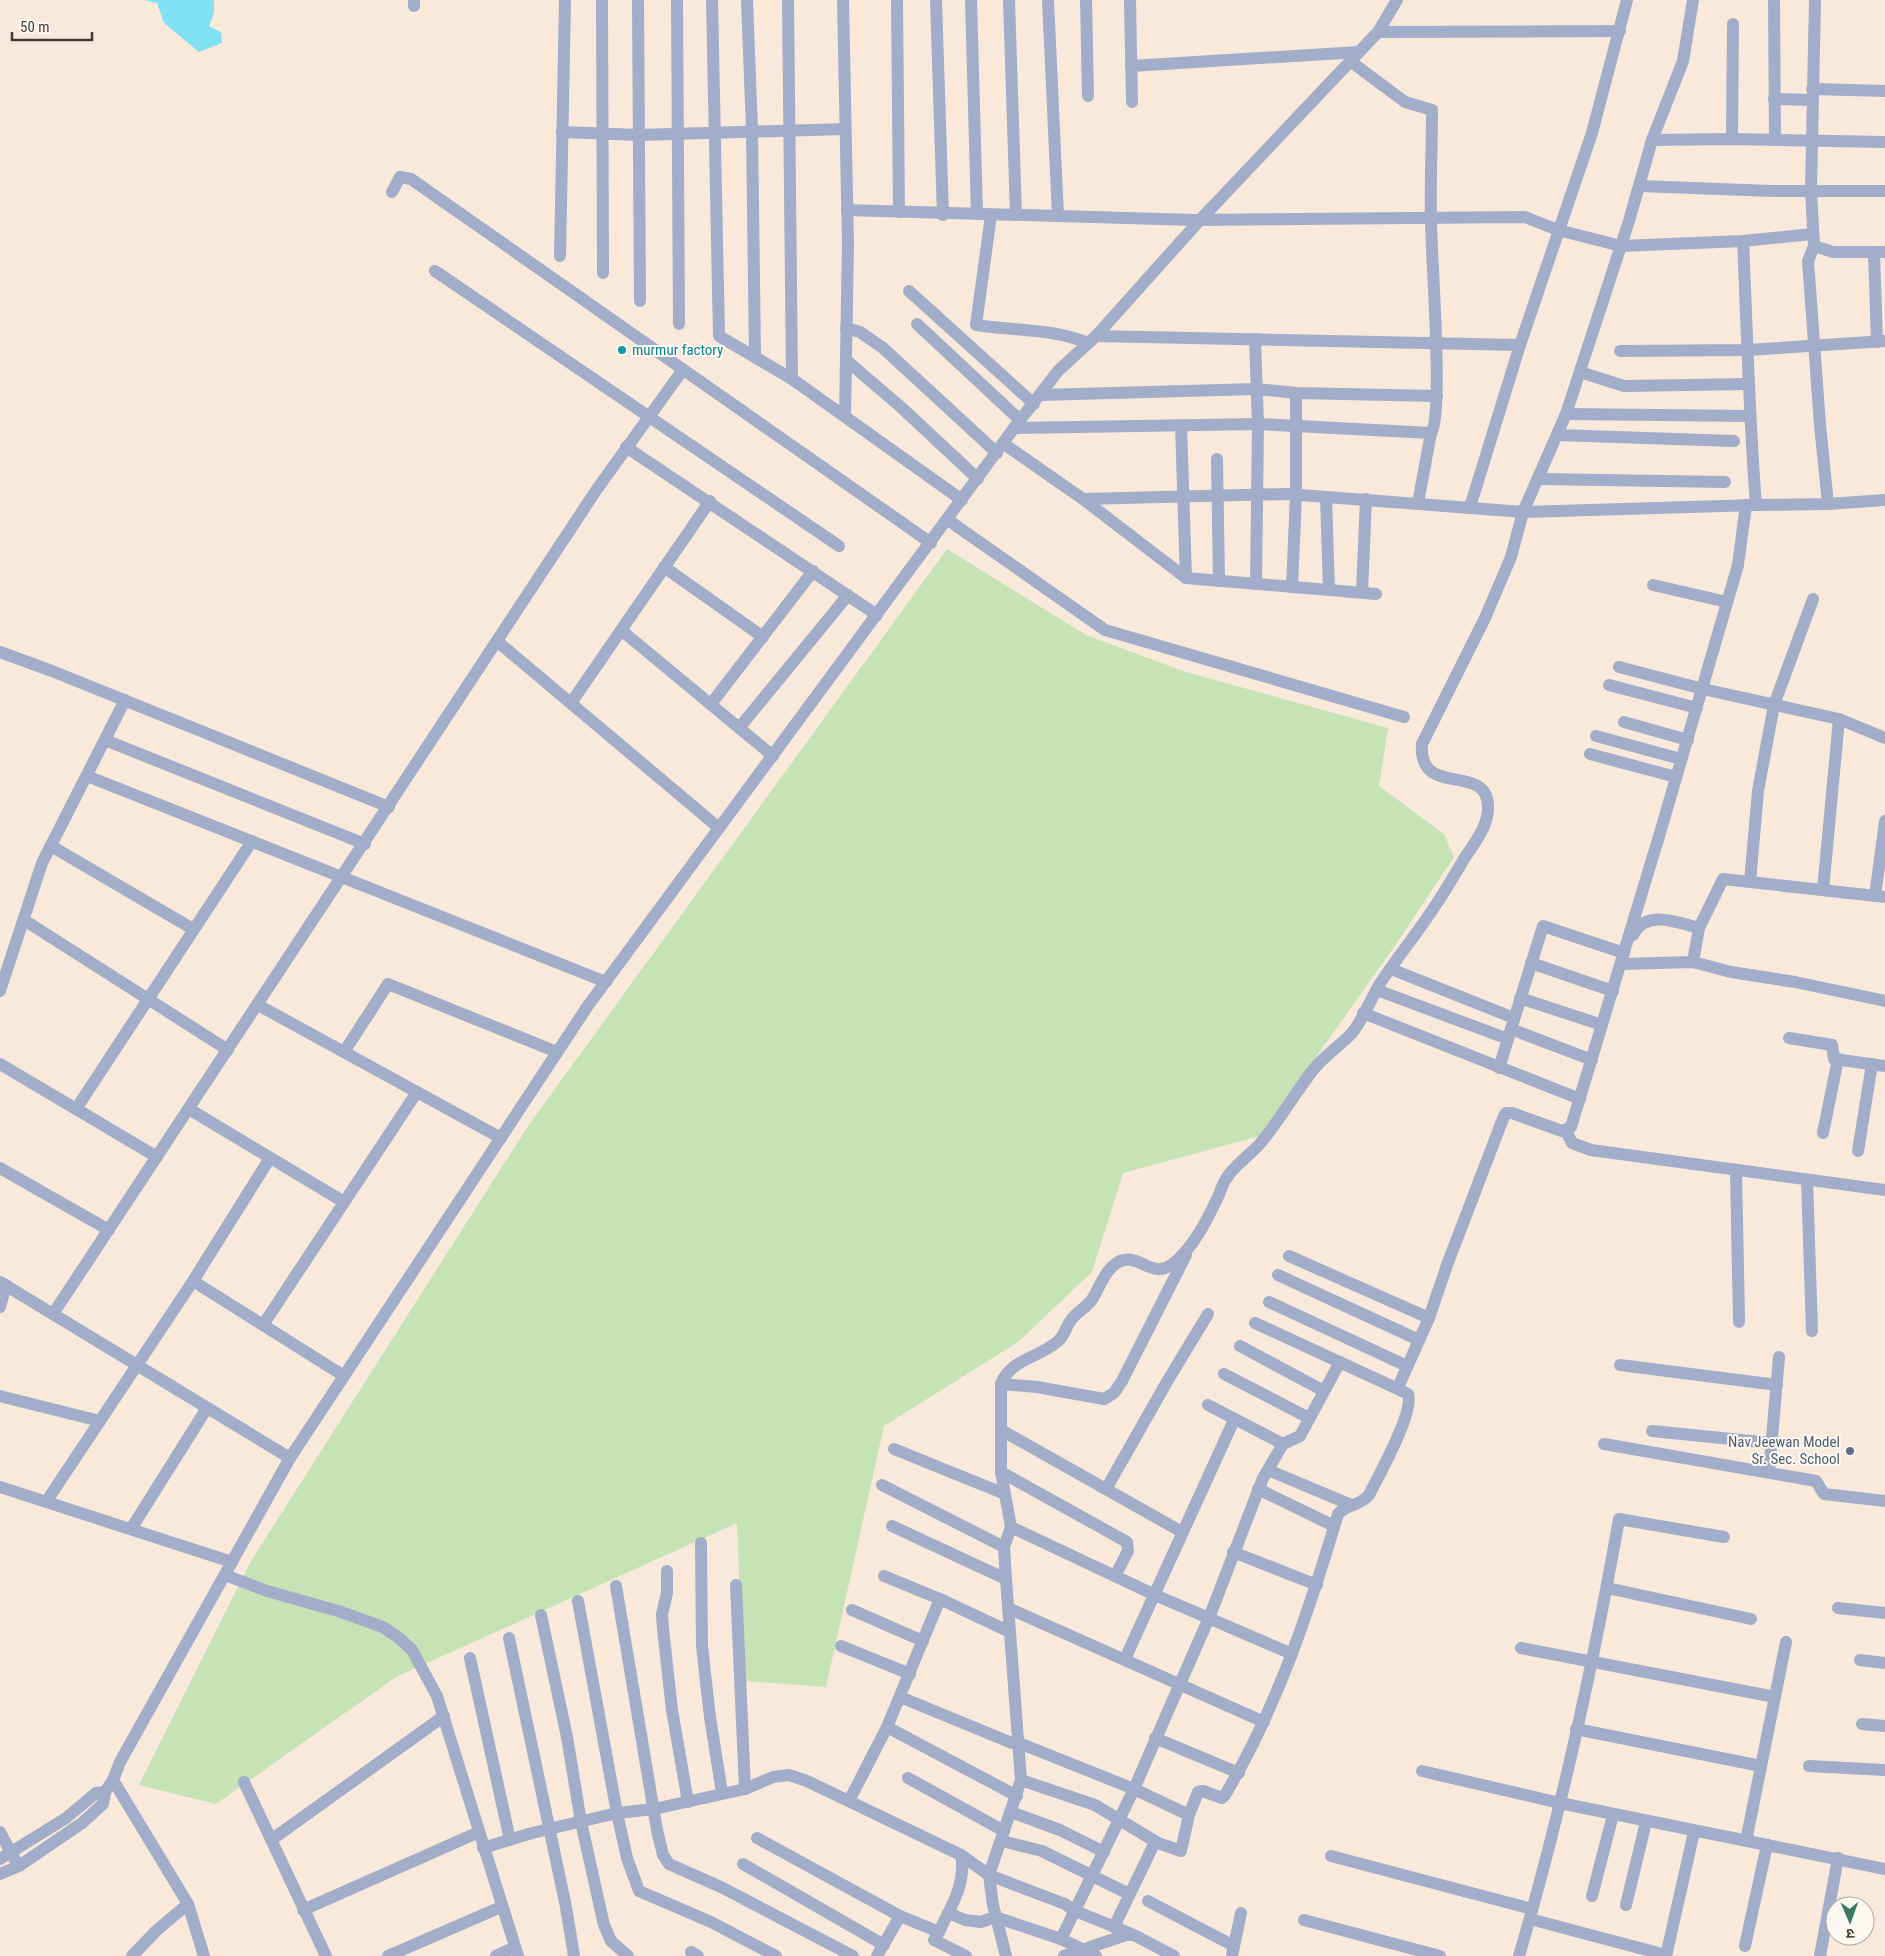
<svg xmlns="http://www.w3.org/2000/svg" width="1885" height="1956" font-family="'Roboto Condensed','Noto Sans Devanagari',sans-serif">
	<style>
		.green { fill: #c6e3b6 }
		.water { fill: #82e1f2 }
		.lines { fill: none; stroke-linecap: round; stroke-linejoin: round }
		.minor { stroke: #a1adc9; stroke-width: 12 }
		.culture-dot { fill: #0f9aa8; stroke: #fef8f2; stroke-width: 2 }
		.service-dot { fill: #5c6f8a; stroke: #fef8f2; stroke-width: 2 }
		.labels { text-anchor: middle; stroke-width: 4; stroke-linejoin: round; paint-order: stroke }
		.culture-label { font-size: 15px; fill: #0d838f; stroke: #fef8f2; text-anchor: start }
		.service-label { font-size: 15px; fill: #4e5e75; stroke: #fef8f2; text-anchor: end }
	</style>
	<rect width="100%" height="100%" fill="#f8e9db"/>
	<path class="green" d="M947 549 1086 635 1186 672 1388 728 1379 786 1444 834 1454 857 1394 947 1260 1136 1123 1173 1092 1272 1018 1342 884 1426 826 1687 743 1681 737 1523 396 1677 216 1804 139 1785 251 1561 528 1126Z"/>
	<path class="water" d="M144 0H214V13L209 26 221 32 222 43 199 52 164 23 157 3Z"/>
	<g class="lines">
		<g class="minor">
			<path d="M602 0 603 273"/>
			<path d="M638 0 640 301"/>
			<path d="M677 0 679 324"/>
			<path d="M712 0 719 336 792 379 962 500"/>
			<path d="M747 0 752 130 755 357"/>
			<path d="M788 0 792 379"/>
			<path d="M843 0 848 243 845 416"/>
			<path d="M897 0 899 212"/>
			<path d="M936 0 943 215"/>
			<path d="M971 0 977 214"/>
			<path d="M1009 0 1016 215"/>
			<path d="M1048 0 1058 216"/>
			<path d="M1086 0 1088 96"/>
			<path d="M1130 0 1132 102"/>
			<path d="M1774 0 1775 140"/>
			<path d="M414 6V0"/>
			<path d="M1378 32 1620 31"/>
			<path d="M1350 61 1405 102 1432 110C1432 147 1430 184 1431 221 1431 254 1444 415 1431 433L1418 503"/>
			<path d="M1131 66 1359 52"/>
			<path d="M1812 89 1885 91"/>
			<path d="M1774 99 1812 100"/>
			<path d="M562 132 639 135 845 129"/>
			<path d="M1732 139 1733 24"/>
			<path d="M1652 140 1732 139 1885 142"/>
			<path d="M1640 186 1772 191H1885"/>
			<path d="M392 192 400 177 411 179 931 543"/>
			<path d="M847 210 1195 220 1525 217 1558 230 1621 246 1743 241 1813 234"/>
			<path d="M991 215 976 325C1014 331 1052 328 1088 343"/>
			<path d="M1743 241C1747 329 1749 417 1756 505"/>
			<path d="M1814 246 1833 252H1885"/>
			<path d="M1874 253 1877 342"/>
			<path d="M560 256 565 0"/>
			<path d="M435 271 839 546"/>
			<path d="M909 291 1034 404"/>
			<path d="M917 324 1020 420"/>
			<path d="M846 328 860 332 883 348 997 453"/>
			<path d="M1096 336 1520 345"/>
			<path d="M1255 339 1258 424 1256 584"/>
			<path d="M1620 351 1748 350 1885 341"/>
			<path d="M846 360 902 408 978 479"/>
			<path d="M1580 372 1624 386 1748 384"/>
			<path d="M1040 395 1257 389 1296 393 1437 396"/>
			<path d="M1566 414 1749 416"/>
			<path d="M1181 425 1186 578"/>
			<path d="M1014 428 1258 424 1431 433"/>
			<path d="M1558 435 1734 441"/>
			<path d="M1004 444 1083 499 1186 578 1376 594"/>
			<path d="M626 447 877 615"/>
			<path d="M1217 459 1219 581"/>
			<path d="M1539 479 1725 482"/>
			<path d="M1326 497 1329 590"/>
			<path d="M1083 499 1287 494 1523 512 1756 505 1828 504 1820 425 1808 261 1814 246 1811 190 1815 0"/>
			<path d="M1828 504 1885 500"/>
			<path d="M1470 507 1520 345 1592 133 1627 0"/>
			<path d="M948 520 1105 630 1404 717"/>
			<path d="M664 567 763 637"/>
			<path d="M1653 585 1727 602"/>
			<path d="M1292 587 1296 495V393"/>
			<path d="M1362 592 1366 499"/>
			<path d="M621 630 773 756"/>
			<path d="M498 642 719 828"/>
			<path d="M0 652 52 671 389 807"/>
			<path d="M1619 667 1703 689 1839 719 1885 738"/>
			<path d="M1609 685 1697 708"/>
			<path d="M571 703 710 501"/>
			<path d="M711 704 813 571"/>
			<path d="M1624 722 1688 740"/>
			<path d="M739 728 848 595"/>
			<path d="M1596 736 1681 759"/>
			<path d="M105 740 365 844"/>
			<path d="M1590 754 1676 777"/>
			<path d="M87 776 606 982"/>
			<path d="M51 846 193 929"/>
			<path d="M1750 882 1758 791 1774 705 1813 599"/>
			<path d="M1823 890 1839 719"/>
			<path d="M1875 896 1885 821"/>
			<path d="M24 920 228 1050"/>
			<path d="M1633 935C1646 909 1676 922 1699 928L1723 879 1885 897"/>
			<path d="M1693 962 1699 928"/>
			<path d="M1531 963 1613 991"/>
			<path d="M1621 964 1693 962 1731 972 1795 982 1885 1001"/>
			<path d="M1391 969 1514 1018"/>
			<path d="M1377 990 1508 1039"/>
			<path d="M0 991 42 863 125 700"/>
			<path d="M1520 998 1602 1025"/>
			<path d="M258 1005 501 1138"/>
			<path d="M1363 1013 1580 1099"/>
			<path d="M1511 1029 1592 1060"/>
			<path d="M1789 1038 1832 1045 1834 1059 1885 1066"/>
			<path d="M344 1052 388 984 557 1052"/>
			<path d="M0 1064 157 1157"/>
			<path d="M1499 1068 1543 926 1624 953"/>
			<path d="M76 1109 252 841"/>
			<path d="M189 1109 344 1202"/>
			<path d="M1566 1131 1572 1143 1591 1150 1885 1190"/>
			<path d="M1823 1133 1838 1059"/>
			<path d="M1858 1151 1872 1064"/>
			<path d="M0 1168 109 1230"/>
			<path d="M1736 1170 1739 1322"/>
			<path d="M1807 1180 1812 1331"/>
			<path d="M1289 1256 1429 1318"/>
			<path d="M1278 1275 1419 1340"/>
			<path d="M193 1281 270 1158"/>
			<path d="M0 1282 290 1458"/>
			<path d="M1269 1302 1407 1366"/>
			<path d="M0 1307 6 1285"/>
			<path d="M53 1314 597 489 682 371"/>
			<path d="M1255 1323 1400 1390"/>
			<path d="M263 1325 417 1092"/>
			<path d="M1240 1346 1324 1391"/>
			<path d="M1620 1365 1777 1385"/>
			<path d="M1224 1374 1309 1418"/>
			<path d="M1001 1384 1037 1387 1104 1399 1114 1393 1122 1381 1186 1255"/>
			<path d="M0 1396 100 1421"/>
			<path d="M1208 1405 1283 1444"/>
			<path d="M1001 1430 1182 1532"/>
			<path d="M1652 1431 1771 1443"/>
			<path d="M1604 1444 1816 1481 1824 1494 1885 1501"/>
			<path d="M894 1449 1005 1494"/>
			<path d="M1268 1470 1349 1504"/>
			<path d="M1001 1472 1127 1542 1128 1551 1115 1576"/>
			<path d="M1769 1472 1779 1357"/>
			<path d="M882 1485 1004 1547"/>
			<path d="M0 1487 232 1562"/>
			<path d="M1106 1489 1168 1380 1208 1314"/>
			<path d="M1258 1489 1334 1526"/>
			<path d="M46 1502 193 1281 344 1376"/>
			<path d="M892 1526 1006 1579"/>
			<path d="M1011 1527 1155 1595 1292 1654"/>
			<path d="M131 1529 207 1408"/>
			<path d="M701 1543 702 1646 710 1717 722 1793"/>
			<path d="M1233 1552 1317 1585"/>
			<path d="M667 1571V1593L662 1614 663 1629 672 1710 688 1802"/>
			<path d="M225 1575 267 1591 338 1611 383 1627 399 1638 412 1650 437 1696 518 1956"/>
			<path d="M884 1576 940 1599 1010 1632"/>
			<path d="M736 1585 745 1789"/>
			<path d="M616 1586 657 1830 663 1855 669 1864 723 1888 853 1956"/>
			<path d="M1607 1588 1751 1619"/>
			<path d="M578 1601 617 1813 627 1858 639 1891 711 1922 776 1956"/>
			<path d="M1008 1608 1264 1722"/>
			<path d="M1838 1608 1885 1613"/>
			<path d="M852 1610 923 1641"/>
			<path d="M541 1615 567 1737 581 1822 604 1925 611 1941 628 1956"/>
			<path d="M509 1638 566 1907 574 1956"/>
			<path d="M841 1646 910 1674"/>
			<path d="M1521 1648 1775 1697"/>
			<path d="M470 1658 510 1840"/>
			<path d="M1125 1659 1234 1420"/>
			<path d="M1860 1660 1885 1663"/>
			<path d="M900 1697 1012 1743H1019L1134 1789 1189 1815"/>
			<path d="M1862 1724 1885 1726"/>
			<path d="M887 1727 1017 1796"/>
			<path d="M1576 1729 1761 1766"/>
			<path d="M1155 1738 1239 1773"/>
			<path d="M1809 1766 1885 1770"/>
			<path d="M1422 1771 1560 1803 1767 1845"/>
			<path d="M908 1778 1004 1831"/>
			<path d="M113 1780 188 1904 204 1956"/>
			<path d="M1021 1780 1095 1805 1158 1843"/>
			<path d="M244 1782 326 1956"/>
			<path d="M849 1801 887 1727 940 1599"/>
			<path d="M1011 1812 1060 1830 1104 1852"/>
			<path d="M0 1832 15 1860"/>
			<path d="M757 1838 900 1916 939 1932C950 1908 967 1883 961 1855"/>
			<path d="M271 1840 444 1716"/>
			<path d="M1002 1841 1042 1851 1129 1894"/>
			<path d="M1746 1841 1786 1642"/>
			<path d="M483 1848 532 1833 617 1813 654 1809 745 1789 773 1777 789 1775 807 1781 961 1855 989 1875 1065 1904 1073 1910 1134 1935 1174 1956"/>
			<path d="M1331 1856 1532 1909"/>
			<path d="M0 1859 66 1818 96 1793 105 1792"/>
			<path d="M743 1864 884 1945"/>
			<path d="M0 1874 19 1866 82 1823 103 1804 105 1792 113 1780 120 1762 290 1458 587 1007 1014 428 1058 371 1096 336 1200 220 1378 32 1397 0"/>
			<path d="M1592 1896 1613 1815"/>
			<path d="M1148 1901 1234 1946"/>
			<path d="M1626 1905 1646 1822"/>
			<path d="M303 1910 479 1832"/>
			<path d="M948 1913 965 1920 981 1922 995 1917 1061 1939 1096 1956"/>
			<path d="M1530 1919 1666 1955"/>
			<path d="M1304 1920 1440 1956"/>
			<path d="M1114 1927 1154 1844 1158 1843 1181 1851 1189 1815 1198 1792 1203 1791 1222 1798 1225 1795C1277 1708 1309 1611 1338 1514 1347 1504 1360 1506 1369 1495 1378 1477 1415 1411 1408 1394L1400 1390 1399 1385 1429 1318 1447 1265 1504 1116 1506 1113H1512L1562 1131 1571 1127 1660 833 1738 565 1746 505"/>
			<path d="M939 1932 934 1940 966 1956"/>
			<path d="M1061 1939 1134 1789 1179 1686 1209 1618 1263 1478 1283 1444 1300 1436 1340 1362"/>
			<path d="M1745 1946 1767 1845 1885 1869"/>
			<path d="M691 1952 698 1956"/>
			<path d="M132 1956 157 1930 188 1904"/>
			<path d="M388 1956 501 1907"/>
			<path d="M496 1956 515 1947"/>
			<path d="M877 1956 900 1916"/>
			<path d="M1006 1956 993 1905 989 1875 1021 1780 1006 1579 1004 1547 1011 1527 1001 1472V1384C1011 1359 1038 1358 1057 1342 1065 1336 1065 1328 1071 1320 1077 1311 1088 1307 1093 1298 1100 1286 1108 1263 1124 1260 1142 1256 1153 1280 1174 1263 1194 1246 1206 1222 1217 1199 1220 1193 1222 1185 1226 1179 1235 1163 1252 1155 1263 1140 1281 1118 1295 1093 1313 1070 1324 1056 1340 1046 1352 1033 1364 1018 1371 998 1381 982 1397 958 1415 936 1431 912 1443 895 1454 876 1464 859 1474 843 1489 826 1488 806 1487 762 1418 799 1422 744L1485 618 1511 557 1523 512 1566 414 1629 221 1652 140 1683 61 1693 0"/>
			<path d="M1064 1956 1126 1935H1131"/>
			<path d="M1232 1956 1241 1913"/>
			<path d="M1519 1956C1561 1813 1593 1666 1619 1519L1724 1537"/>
			<path d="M1666 1956 1694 1832"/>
			<path d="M1820 1956 1838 1858"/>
		</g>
	</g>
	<circle class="culture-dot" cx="622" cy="350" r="5"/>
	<circle class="service-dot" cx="1850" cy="1451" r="5"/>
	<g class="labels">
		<g class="culture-label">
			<text x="632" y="355">murmur factory</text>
		</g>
		<g class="service-label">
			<text x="1840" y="1447">Nav Jeewan Model<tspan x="1840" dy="17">Sr. Sec. School</tspan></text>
		</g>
	</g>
	<g transform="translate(1850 1921) rotate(178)"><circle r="24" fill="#fef8f2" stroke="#b2aca7"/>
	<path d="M0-4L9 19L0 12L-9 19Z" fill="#3b7965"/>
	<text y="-8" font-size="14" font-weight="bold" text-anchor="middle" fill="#413b36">उ</text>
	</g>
	<path d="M12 32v8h80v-8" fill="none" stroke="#413b36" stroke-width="2.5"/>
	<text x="20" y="32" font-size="15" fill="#413b36" stroke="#fef8f2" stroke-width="4" paint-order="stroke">50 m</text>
</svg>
